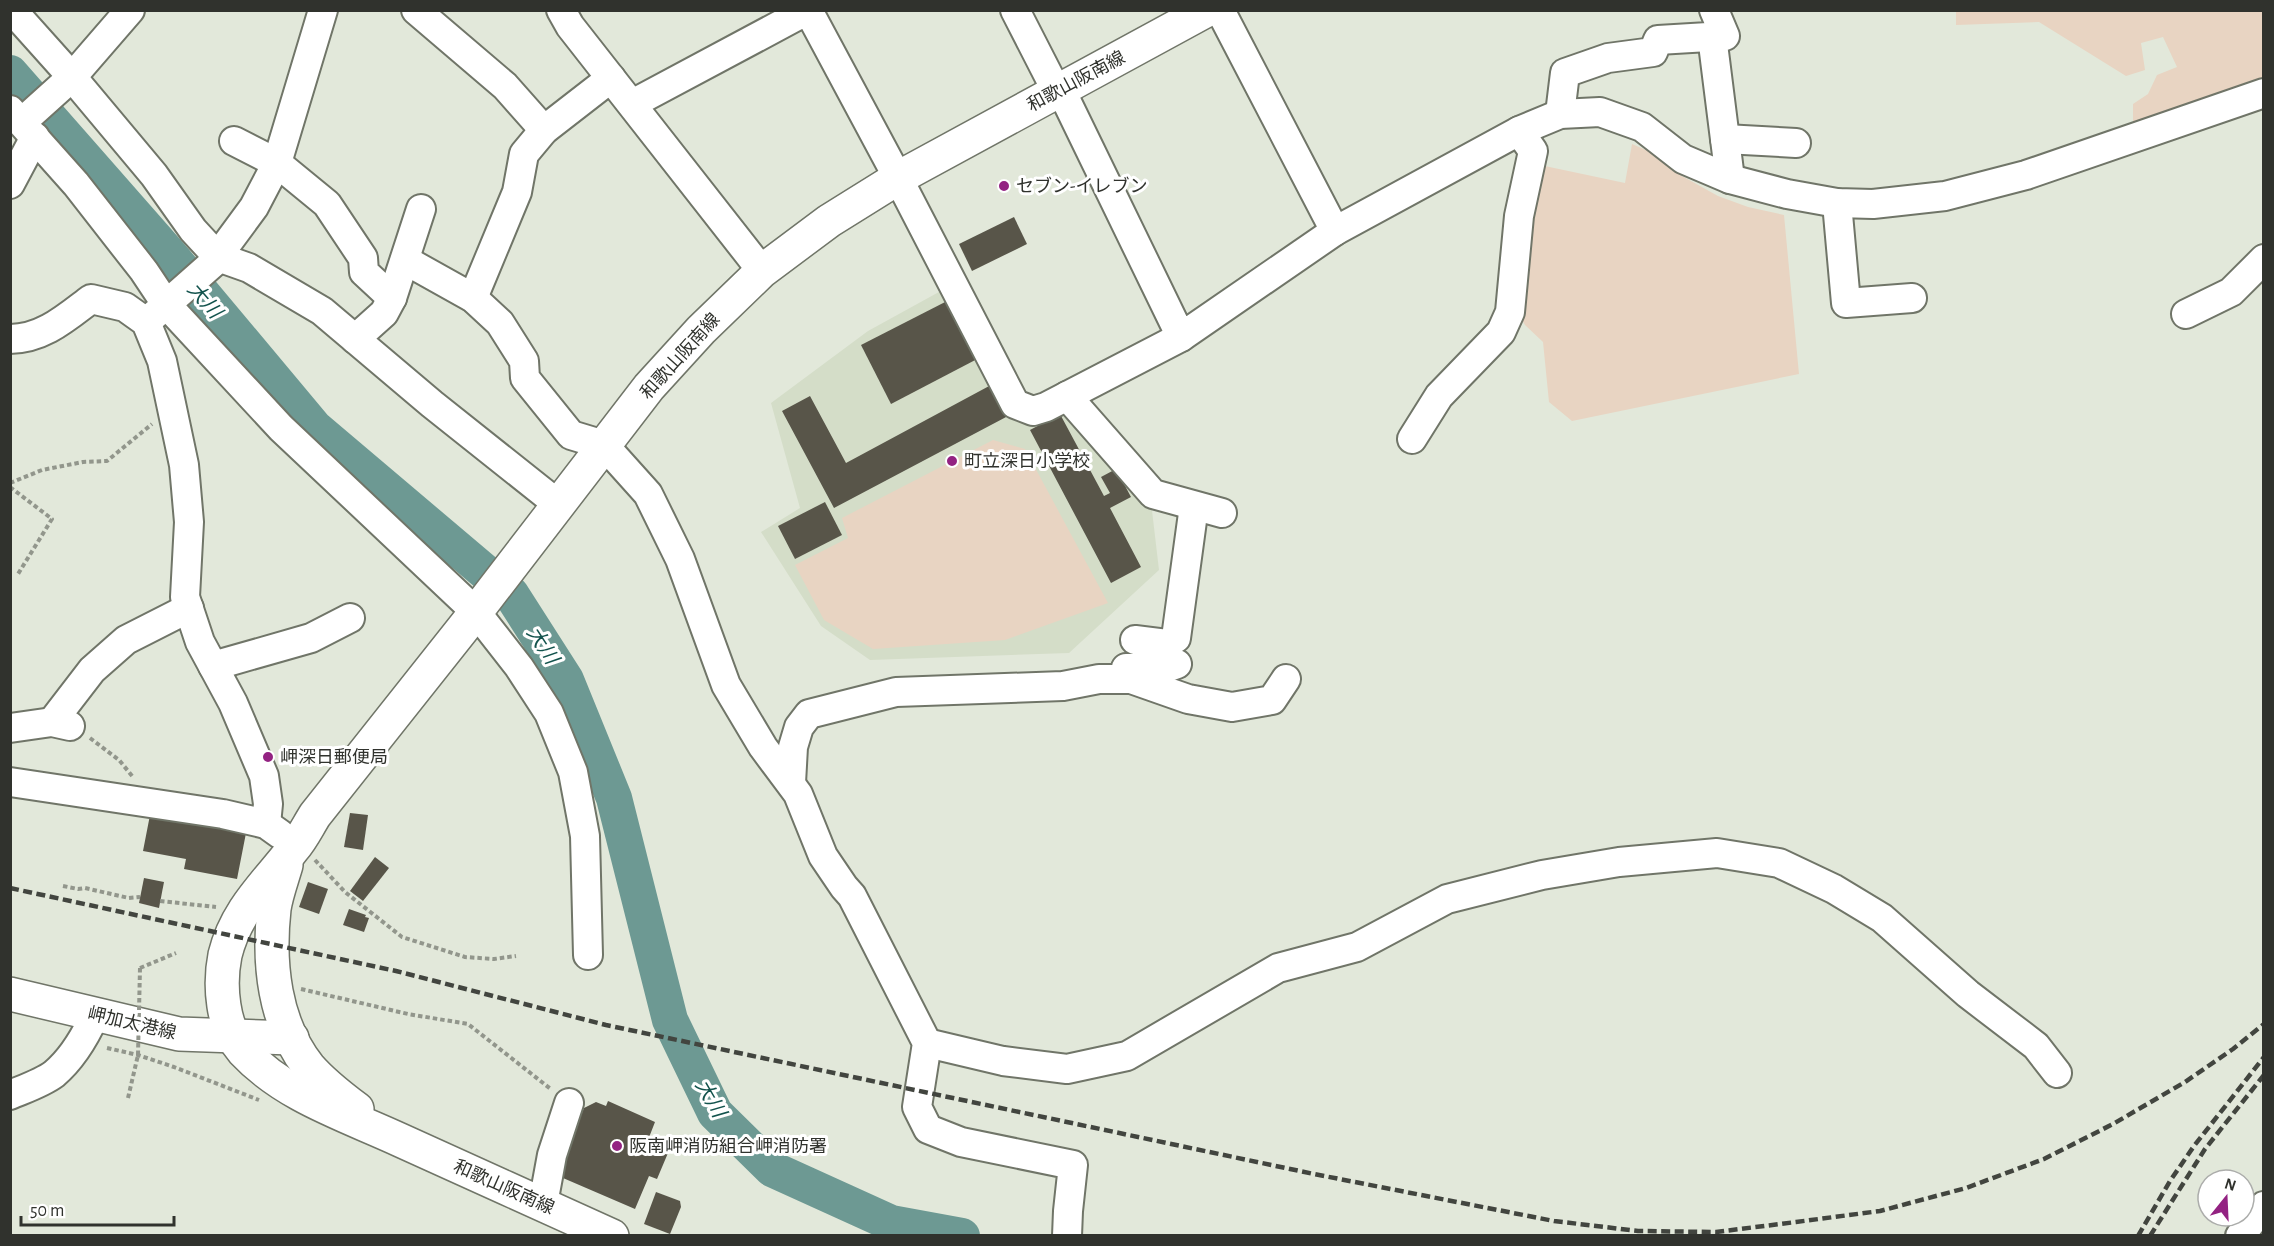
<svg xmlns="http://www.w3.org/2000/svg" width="2274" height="1246" font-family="'Alegreya Sans','Noto Sans JP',sans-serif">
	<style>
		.built { fill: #d4ddc8 }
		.green { fill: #e8d4c2 }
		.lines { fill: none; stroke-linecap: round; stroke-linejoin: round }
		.river { stroke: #6d9993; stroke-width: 36 }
		.building { fill: #585549 }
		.minor-casing { stroke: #707568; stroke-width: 32 }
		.major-casing { stroke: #707568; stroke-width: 36 }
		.path { stroke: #92968c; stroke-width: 4; stroke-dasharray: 4.5 3; stroke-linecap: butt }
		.minor { stroke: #fff; stroke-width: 28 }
		.major { stroke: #fff; stroke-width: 33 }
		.rail { stroke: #42453f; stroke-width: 4.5; stroke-dasharray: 9 4.5; stroke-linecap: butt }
		.path-bridge { stroke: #92968c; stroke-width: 4; stroke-dasharray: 4.5 3; stroke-linecap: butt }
		.poi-dot { fill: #932282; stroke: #fff; stroke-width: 2 }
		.labels { text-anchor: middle; stroke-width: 6; stroke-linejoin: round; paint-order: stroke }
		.street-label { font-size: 18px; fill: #30322d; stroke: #fff }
		.poi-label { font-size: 18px; fill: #30322d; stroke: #fff; text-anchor: start }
		.water-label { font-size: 20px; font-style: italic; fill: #13534d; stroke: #fff }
	</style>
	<rect width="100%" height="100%" fill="#e2e8da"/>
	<path class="built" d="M948 287 1011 412 1069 405 1151 502 1159 570 1069 653 870 660 821 626 761 532 800 508 771 403 868 331Z"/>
	<g class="green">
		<path d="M1956 11H2263V87L2133 132V104L2148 94 2157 75 2177 67 2163 37 2141 43 2145 70 2126 76 2039 22 1956 25Z"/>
		<path d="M1632 144 1653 153 1673 171 1718 196 1748 207 1784 215 1799 374 1572 421 1549 402 1543 342 1525 325 1518 313 1540 165 1625 183Z"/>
		<path d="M993 440 1025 449 1108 603 1005 640 873 649 824 620 795 565 848 538 842 518Z"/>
	</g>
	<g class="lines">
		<path class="river" d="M10 73 176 262 315 428 511 594 566 680 614 798 670 1020 715 1113 772 1169 891 1223 962 1236"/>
	</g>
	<g class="building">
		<path d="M1014 217 1027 244 972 271 959 244Z"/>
		<path d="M951 299 981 357 891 404 861 345Z"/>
		<path d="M991 385 1008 416 834 508 782 411 810 396 846 463Z"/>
		<path d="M1060 414 1104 496 1110 493 1101 477 1116 469 1131 497 1110 508 1141 567 1111 583 1030 430Z"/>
		<path d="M825 502 842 535 795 559 778 526Z"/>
		<path d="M350 813 368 815 363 850 344 847Z"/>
		<path d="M150 815 246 833 237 879 184 869 186 859 143 851Z"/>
		<path d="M375 857 389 868 363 901 350 891Z"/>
		<path d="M144 878 164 882 159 908 139 903Z"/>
		<path d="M308 882 328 889 319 914 299 907Z"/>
		<path d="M349 909 366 915 365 917 369 918 364 932 343 925Z"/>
		<path d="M608 1101 655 1122 648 1140 663 1146 661 1150 668 1153 657 1179 649 1176 635 1209 556 1175 584 1108 596 1102 606 1106Z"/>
		<path d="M656 1192 680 1201 681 1207 670 1234 644 1224Z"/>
	</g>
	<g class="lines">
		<g class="minor-casing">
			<g id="minor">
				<path d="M12 10 72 77 154 175 193 230 218 257 249 268 322 311 432 404 559 505"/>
				<path d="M416 10 505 86 544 130"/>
				<path d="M561 10 570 26 762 271"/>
				<path d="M1015 10 1057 92"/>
				<path d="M1220 10 1335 231"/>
				<path d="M1712 36 1730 179"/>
				<path d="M1061 90 1181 337 1335 231 1519 131 1560 114 1600 112 1642 127 1683 159 1730 179 1787 194 1837 203 1873 204 1945 196 2026 175 2264 93"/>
				<path d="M632 104 808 10 898 178 1015 404 1033 411 1046 407 1181 337"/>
				<path d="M10 110 76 184 144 271 166 304 281 428 476 612 519 667 549 713 573 772 585 836 588 955"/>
				<path d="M1560 114 1565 73 1608 58 1653 52 1658 40 1725 36 1714 10"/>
				<path d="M22 122 72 77 130 10"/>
				<path d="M1725 139 1796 143"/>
				<path d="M234 141 277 163 327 204 363 258 364 272 392 298"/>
				<path d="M10 184 35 137"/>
				<path d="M1837 203 1846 303 1912 298"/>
				<path d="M405 260 473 298 500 323 524 361 525 378 571 435 604 445 648 494 680 559 726 685 763 747 798 794 823 856 844 887 852 896 927 1043 917 1107 928 1129 961 1142 1073 1165 1068 1211 1067 1236"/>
				<path d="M473 298 517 192 524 154 544 130 611 78"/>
				<path d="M2186 314 2231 292 2264 259"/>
				<path d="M152 317 212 264 254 207 277 163 323 10"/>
				<path d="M10 339C43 339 67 317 91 299L125 307 146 322 162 361 184 465 189 522 185 597 200 642 233 703 264 776 268 804 266 824"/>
				<path d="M355 339 384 313 392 298 421 209"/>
				<path d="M1067 396 1153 494 1222 513"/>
				<path d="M1412 439 1439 396 1501 332 1510 312 1519 216 1533 151 1519 131"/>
				<path d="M1135 640 1167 644 1176 638 1194 506"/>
				<path d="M213 666 311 638 350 618"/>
				<path d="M1126 668H1166L1177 664"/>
				<path d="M52 722 92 670 126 640 189 608"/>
				<path d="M10 728 52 722 70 726"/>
				<path d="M10 782 223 814 266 824 280 834"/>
				<path d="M791 783 793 747 799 727 809 714 896 692 1063 686 1099 679H1131L1188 699 1232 707 1272 700 1286 679"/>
				<path d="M927 1043 1003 1061 1067 1069 1127 1056 1278 968 1357 947 1447 899 1542 875 1619 862 1717 853 1779 863 1834 889 1882 918 1968 994 2036 1046 2057 1073"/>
				<path d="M10 1095C24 1089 42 1083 54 1074 73 1058 85 1037 95 1015"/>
				<path d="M543 1204 552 1155 569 1103"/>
				<path d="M2240 1236 2264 1206"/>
			</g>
		</g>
		<g class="major-casing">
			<g id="major">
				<path d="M286 865C282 879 276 895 274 909 268 963 274 1023 309 1067 322 1082 341 1097 357 1109"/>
				<path d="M10 994 179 1034 292 1038"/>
				<path d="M612 1236C541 1204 471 1172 400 1140 346 1115 285 1096 243 1051 222 1027 219 985 225 955 236 910 266 884 293 849 302 839 308 826 315 815L476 612 649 387 701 330 762 271 829 221 898 178 1207 10"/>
			</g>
		</g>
		<g class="path">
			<path d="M10 483 42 470 83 462 107 461 152 424"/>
			<path d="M10 487 52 519 18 574"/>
			<path d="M90 738 119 760 133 777"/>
			<path d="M315 860 345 892 402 937 465 957 494 959 516 956"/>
			<path d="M63 886 78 889 85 888 129 898 140 897"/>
			<path d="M160 901 216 907"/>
			<path d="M140 968 176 953"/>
			<path d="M301 989 408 1014 468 1024 552 1090"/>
			<path d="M107 1048 138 1055 174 1067 259 1100"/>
			<path d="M128 1098 138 1055"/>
		</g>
		<use href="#minor" class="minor"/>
		<use href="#major" class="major"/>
		<g class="rail">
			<path d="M10 888 396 971 606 1025 1314 1174 1554 1221 1638 1231 1716 1232 1796 1222 1880 1211 1966 1188 2044 1159 2113 1124 2185 1082 2233 1049 2264 1024"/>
			<path d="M2138 1236 2170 1181 2194 1146 2264 1057"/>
			<path d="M2150 1236 2205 1149 2264 1075"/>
		</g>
		<path class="path-bridge" d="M138 1055 140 968"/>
	</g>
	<g class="poi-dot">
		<circle cx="1004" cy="186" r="6"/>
		<circle cx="952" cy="461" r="6"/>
		<circle cx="268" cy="757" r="6"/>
		<circle cx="617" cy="1146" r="6"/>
	</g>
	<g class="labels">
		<g class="street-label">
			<text transform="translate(1076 81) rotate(-28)" y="6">和歌山阪南線</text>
			<text transform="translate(680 356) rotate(-48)" y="6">和歌山阪南線</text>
			<text transform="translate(132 1023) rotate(13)" y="6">岬加太港線</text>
			<text transform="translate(504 1187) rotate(24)" y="6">和歌山阪南線</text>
		</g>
		<g class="poi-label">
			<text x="1016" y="192">セブン-イレブン</text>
			<text x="964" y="467">町立深日小学校</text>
			<text x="280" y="763">岬深日郵便局</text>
			<text x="629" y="1152">阪南岬消防組合岬消防署</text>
		</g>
		<g class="water-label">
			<text transform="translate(205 300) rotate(49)" y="7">大川</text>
			<text transform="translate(543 645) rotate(57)" y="7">大川</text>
			<text transform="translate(711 1098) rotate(60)" y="7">大川</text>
		</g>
	</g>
	<rect width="2274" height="1246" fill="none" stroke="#30322d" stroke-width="24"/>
	<g transform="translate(2226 1198) rotate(18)"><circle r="28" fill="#ffffff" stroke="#acadab" stroke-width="1.5"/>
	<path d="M0-4.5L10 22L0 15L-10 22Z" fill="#932282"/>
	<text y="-9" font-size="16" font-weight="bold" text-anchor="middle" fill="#30322d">N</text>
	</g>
	<path d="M21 1216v9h153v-9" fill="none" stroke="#30322d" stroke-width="3"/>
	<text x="30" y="1216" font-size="18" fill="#30322d" stroke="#ffffff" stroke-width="4.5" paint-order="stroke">50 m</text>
</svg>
